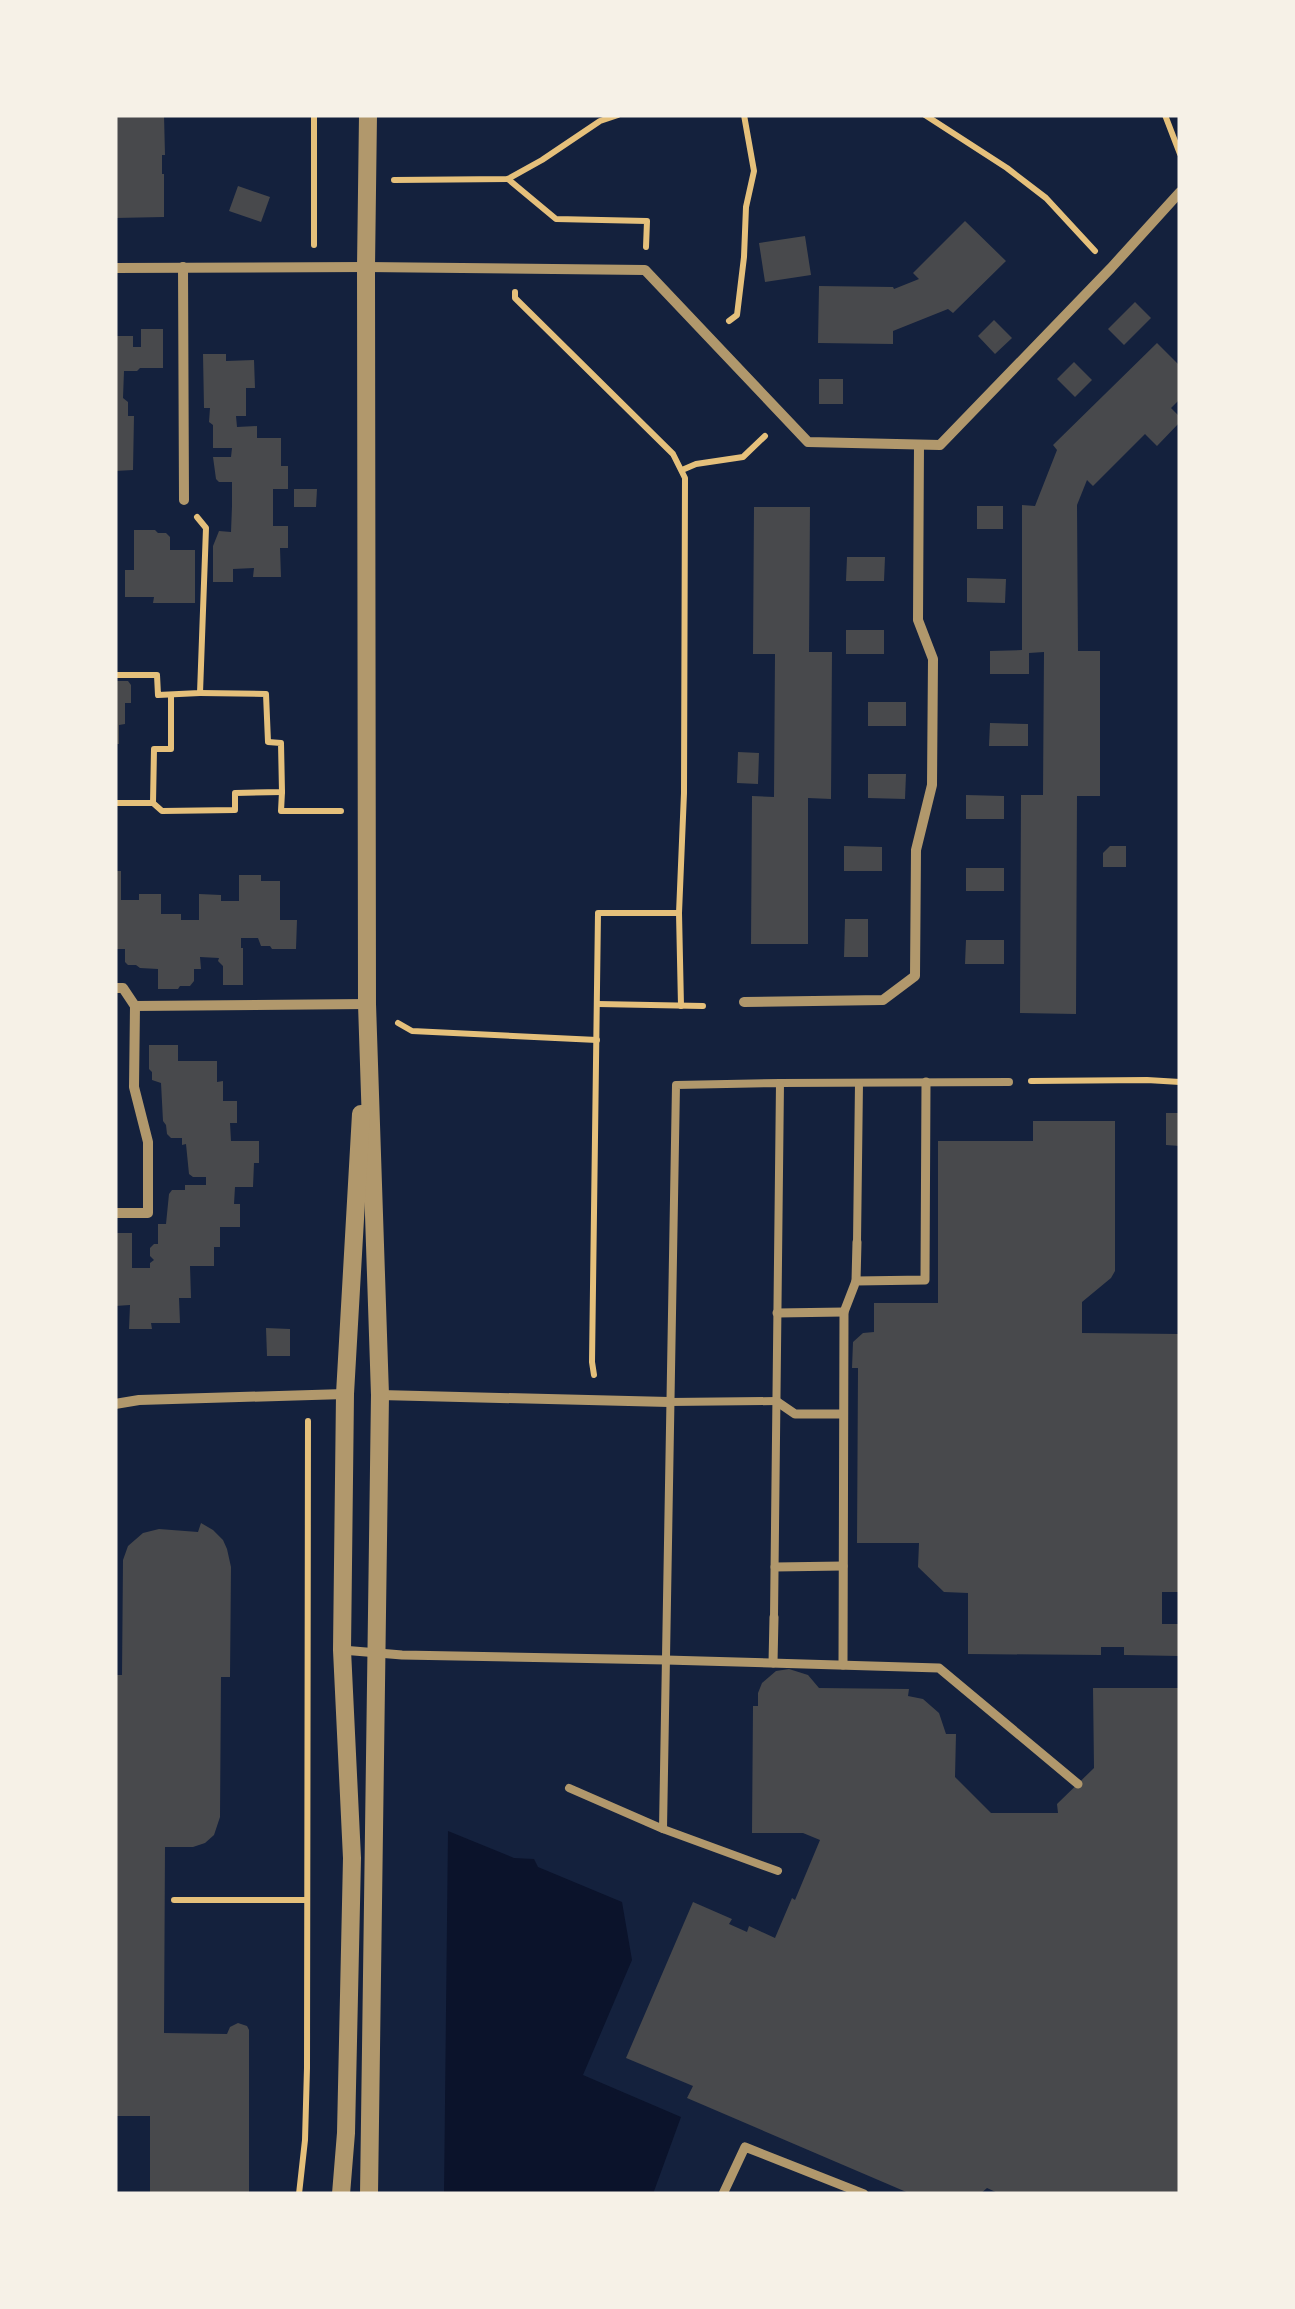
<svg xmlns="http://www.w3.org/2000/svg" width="1295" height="2309" font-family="Inter,sans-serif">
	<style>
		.water { fill: #0b132b }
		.building { fill: #48494c }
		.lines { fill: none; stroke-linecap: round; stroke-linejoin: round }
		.path { stroke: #e5c07b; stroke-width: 6 }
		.service { stroke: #b1986c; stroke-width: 8 }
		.pedestrian { stroke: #b1986c; stroke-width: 9 }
		.minor { stroke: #b1986c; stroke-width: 10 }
		.tertiary { stroke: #b1986c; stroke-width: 18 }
	</style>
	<rect width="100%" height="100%" fill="#14213d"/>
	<path class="water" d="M448 1831 514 1858 534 1859 538 1867 622 1902 632 1960 583 2075 681 2117 653 2194H444Z"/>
	<g class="building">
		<path d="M115 115H164L165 155H162V174H164V217L115 218Z"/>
		<path d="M238 186 270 197 261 222 229 211Z"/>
		<path d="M965 221 1006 261 953 313 948 309 893 331V344L818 343 819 286 893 287 894 289 919 279 913 273Z"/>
		<path d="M805 236 811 275 765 282 759 243Z"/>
		<path d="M1135 302 1151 318 1124 345 1108 329Z"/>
		<path d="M994 320 1012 338 995 354 978 336Z"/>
		<path d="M141 329H163V368H140L137 371H124L123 398 128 402V416H134L133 470 115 471V336H133V347H141Z"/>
		<path d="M1157 343 1180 366V399L1171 408 1180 417V422L1157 446 1145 434 1093 486 1087 480 1077 505 1078 651H1100V796H1077L1076 1014 1020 1013 1021 795H1043L1044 652 1029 653V674H990V651L1022 650V505L1035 506 1057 450 1053 445Z"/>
		<path d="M203 354H226V361L254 360 255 388H246V416H236L237 427 257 426V438H281V466H288V489H273V526H288V548H280L281 577H253L254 568 233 569V582H213V546L219 531 231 532 232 506V482H219L216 479 213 457H231L232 448H213V425L209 422 210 408H204Z"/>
		<path d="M1074 362 1092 380 1075 397 1057 379Z"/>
		<rect x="819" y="379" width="24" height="25"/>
		<path d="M294 489H317L316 507H294Z"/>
		<rect x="977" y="506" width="26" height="23"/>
		<path d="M754 507H810L809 652H832L831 799 808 798V944H751L752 796 774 797 775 654H753Z"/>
		<path d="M134 530H155L158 533H166L170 537V550H195V603H153L154 597H125V570H134Z"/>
		<path d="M847 557H885L884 581H846Z"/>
		<path d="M967 578 1006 579 1005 603 967 602Z"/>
		<rect x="846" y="630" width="38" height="24"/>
		<path d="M115 681H128L131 685V703H125V724L119 725V744H115Z"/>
		<rect x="868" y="702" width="38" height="24"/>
		<path d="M990 723 1028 724V746H989Z"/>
		<path d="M738 752 759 753 758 784 737 783Z"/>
		<path d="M868 774H906L905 799 868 798Z"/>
		<path d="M966 795 1004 796V819H966Z"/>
		<path d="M844 846 882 847V871H844Z"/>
		<path d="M1110 846H1126V867H1103V853Z"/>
		<rect x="966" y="868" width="38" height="23"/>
		<path d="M115 871H121V900H139V894H161V914H181V920H199V894L221 895V901H239V875H261V881H280V920H297L296 949H272L270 946H261L258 938H241V948H243V985H223V966L218 961 219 958 200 957 201 969H194V981L190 986H180L178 989H158V969L140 968 136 965H128L125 962V949H116L115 946Z"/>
		<path d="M845 919H868V957H844Z"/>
		<path d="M966 940H1004V964H965Z"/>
		<path d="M149 1045H178V1061H217V1082L223 1081V1101H237V1123H230L231 1141H259V1163H254L253 1187H235L234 1204H240V1227H220V1247H214V1266H190L191 1298H179L180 1323H151L152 1329H129L130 1305 115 1306V1233H132V1268H150V1263L154 1260 150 1256V1248L154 1244H158V1224H166L169 1194 172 1190H185V1185H206V1177H193L189 1174 186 1144 182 1145V1138H171L167 1134 166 1125 163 1121 161 1083 152 1080V1072L149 1069Z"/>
		<path d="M1166 1113H1180V1146L1166 1145Z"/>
		<path d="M1033 1121H1115V1271L1111 1278 1082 1302V1333L1180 1334V1592H1162V1624H1179V1656L1124 1655V1647H1101V1655L968 1654V1593L944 1592 918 1567 919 1543H857L858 1368H852L853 1342 863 1333 874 1332V1303H938V1141H1033Z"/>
		<path d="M266 1328 290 1329V1356H267Z"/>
		<path d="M201 1523 213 1530 223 1540 227 1549 231 1567 230 1677H221L220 1817 214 1835 205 1843 193 1847H165L164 2033 227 2034 230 2027 238 2023 247 2026 249 2030V2194H150V2116H115V1675H122L123 1560 128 1546 143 1533 159 1529 198 1532Z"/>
		<path d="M789 1669 808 1675 819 1688 909 1689 908 1696 923 1699 939 1713 946 1734H956L955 1777 991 1813H1058L1057 1804 1094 1768 1093 1688H1180V2194H1000L987 2188 980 2194H911L687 2098 693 2086 626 2058 693 1902 732 1919 729 1924 747 1932 749 1926 775 1938 792 1898 795 1900 820 1840 803 1833H752L753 1706H758V1693L762 1683 776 1671Z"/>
	</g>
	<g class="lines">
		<g class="path">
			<path d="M925 115 1007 168 1046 198 1095 251"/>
			<path d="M1165 115 1180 154"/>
			<path d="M508 179 556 219 647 221 646 247"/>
			<path d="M394 180 508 179 542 160 600 121 618 115"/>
			<path d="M314 245V115"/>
			<path d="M515 292V298L673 454 685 478 684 793 679 913 681 1006"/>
			<path d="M729 321 737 315 744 257 746 207 754 171 744 115"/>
			<path d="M682 470 696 464 743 457 765 436"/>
			<path d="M115 675H157L158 695 200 693 206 528 197 517"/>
			<path d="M282 792 281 811H341"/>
			<path d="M115 803H153L154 749H171V695"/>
			<path d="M153 803 162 811 235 810V793L282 792 281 743 268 742 266 694 200 693"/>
			<path d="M598 1004 703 1006"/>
			<path d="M398 1023 412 1031 597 1040"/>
			<path d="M1031 1081 1147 1080 1180 1082"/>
			<path d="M594 1375 592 1362 598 913H679"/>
			<path d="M174 1900H307"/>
			<path d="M299 2194 305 2140 307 2068 308 1421"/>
		</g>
		<g class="service">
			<path d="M780 1083 1009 1082"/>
			<path d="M857 1242 859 1083"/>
			<path d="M669 1402 776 1401"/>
			<path d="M569 1788 663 1829 676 1085 780 1083 774 1617"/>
			<path d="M663 1829 778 1871"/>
		</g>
		<g class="pedestrian">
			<path d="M856 1281 857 1242"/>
			<path d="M777 1313 844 1312"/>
			<path d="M776 1401 795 1414H843"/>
			<path d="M775 1567 843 1566"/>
			<path d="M342 1650 402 1655 666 1660 939 1668 1078 1784"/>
			<path d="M773 1663 774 1617"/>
			<path d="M843 1665 844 1312 856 1281 925 1280 926 1082"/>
			<path d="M723 2194 745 2147 864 2194"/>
		</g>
		<g class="minor">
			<path d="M183 267 184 500"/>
			<path d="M115 268 366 267 645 270 808 442 940 445 1111 268 1180 192"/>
			<path d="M115 988H123L135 1006 367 1004"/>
			<path d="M744 1002 883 1000 915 976 916 850 932 785 933 659 918 620 919 445"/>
			<path d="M115 1213H148V1142L134 1087 135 1006"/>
			<path d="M380 1395 669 1402"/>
			<path d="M115 1404 139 1400 345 1394"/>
		</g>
		<g class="tertiary">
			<path d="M368 115 366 267 367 1004 380 1395 369 2194"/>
			<path d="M341 2194 346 2133 352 1858 342 1650 345 1394 361 1114"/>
		</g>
	</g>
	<rect width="1295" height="2309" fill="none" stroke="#f6f1e7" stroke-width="235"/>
</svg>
